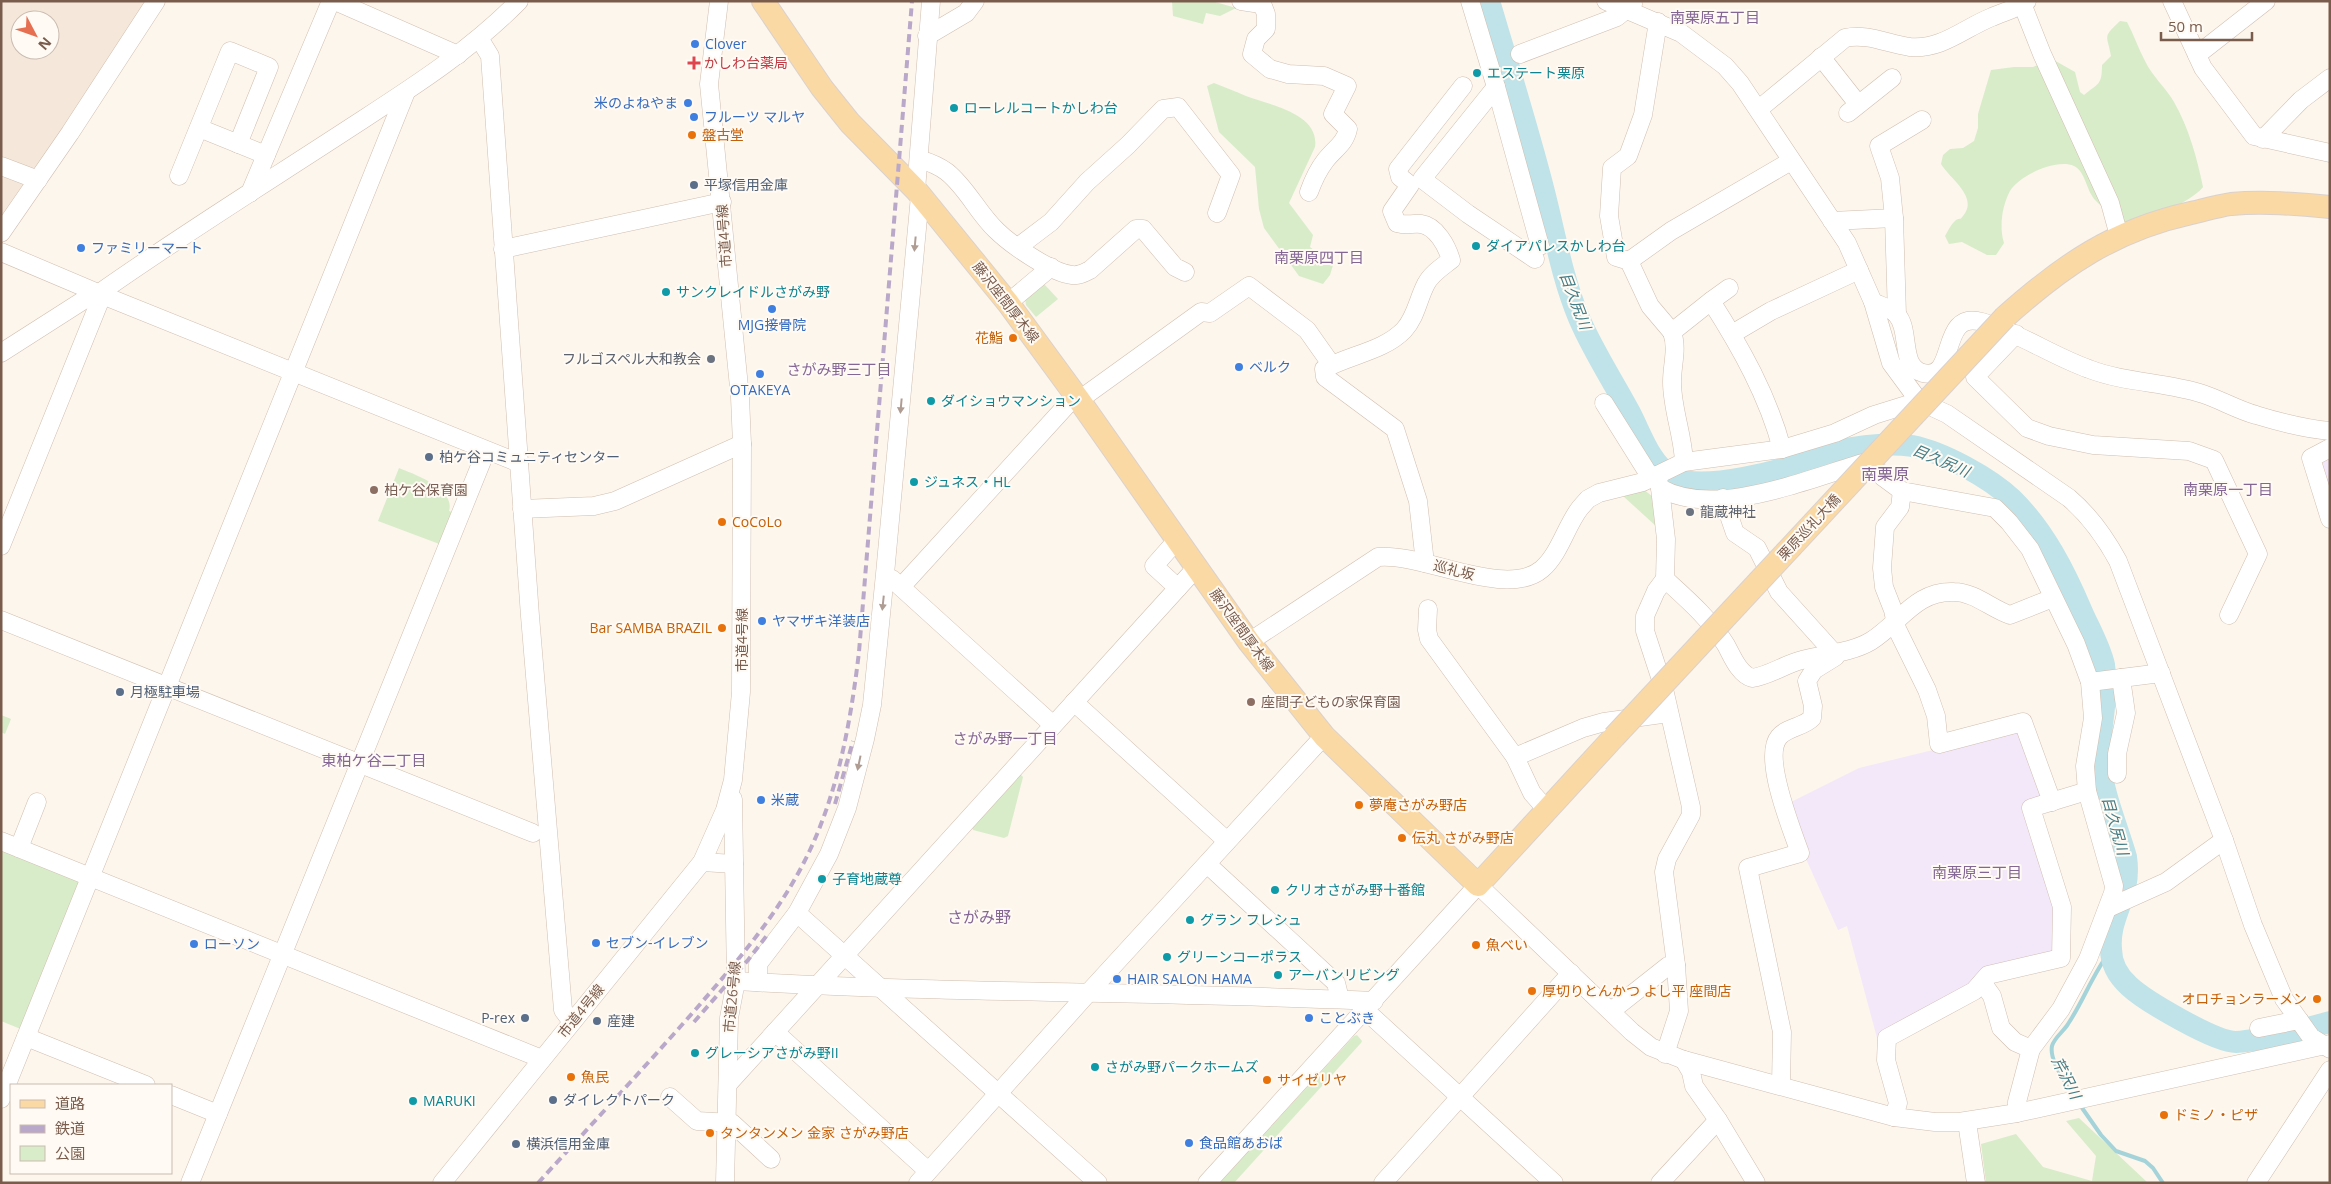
<svg xmlns="http://www.w3.org/2000/svg" width="2331" height="1184" font-family="'Open Sans','Noto Sans JP',sans-serif">
	<style>
		.residential { fill: #f5e8da; fill-rule: evenodd }
		.education { fill: #f3e8fa }
		.green { fill: #d8ecc9 }
		.lines { fill: none; stroke-linecap: round; stroke-linejoin: round }
		.stream { stroke: #a5d3da; stroke-width: 4 }
		.river { stroke: #bfe3e8; stroke-width: 22 }
		.minor-casing { stroke: #d1beb0; stroke-width: 19 }
		.major-casing { stroke: #dad1cd; stroke-width: 24 }
		.minor { stroke: #fff; stroke-width: 18 }
		.major { stroke: #fbd9a5; stroke-width: 22 }
		.rail { stroke: #b9a8c9; stroke-width: 4; stroke-dasharray: 8 5; stroke-linecap: butt }
		.major-bridge-casing { stroke: #dad1cd; stroke-width: 24; stroke-linecap: butt }
		.major-bridge { stroke: #fbd9a5; stroke-width: 22 }
		.oneway { fill: #af9d94 }
		.shop-dot { fill: #3f7fe0; stroke: #fffaf3; stroke-width: 2 }
		.health-dot { fill: #e0444e; stroke: #fffaf3; stroke-width: 2 }
		.culture-dot { fill: #0f9aa8; stroke: #fffaf3; stroke-width: 2 }
		.food-dot { fill: #e8710a; stroke: #fffaf3; stroke-width: 2 }
		.service-dot { fill: #5c6f8a; stroke: #fffaf3; stroke-width: 2 }
		.worship-dot { fill: #6b7280; stroke: #fffaf3; stroke-width: 2 }
		.education-dot { fill: #8d6e63; stroke: #fffaf3; stroke-width: 2 }
		.labels { text-anchor: middle; stroke-width: 4; stroke-linejoin: round; paint-order: stroke }
		.shop-label { font-size: 14px; fill: #366cbe; stroke: #fffaf3; text-anchor: start }
		.health-label { font-size: 14px; fill: #be3a42; stroke: #fffaf3; text-anchor: start }
		.culture-label { font-size: 14px; fill: #0d838f; stroke: #fffaf3; text-anchor: start }
		.food-label { font-size: 14px; fill: #c56008; stroke: #fffaf3; text-anchor: start }
		.service-label { font-size: 14px; fill: #4e5e75; stroke: #fffaf3; text-anchor: start }
		.street-label { font-size: 14px; fill: #7a5c4d; stroke: #fffaf3 }
		.worship-label { font-size: 14px; fill: #5b616d; stroke: #fffaf3; text-anchor: end }
		.education-label { font-size: 14px; fill: #785e54; stroke: #fffaf3; text-anchor: start }
		.neighbourhood-label { font-size: 15px; fill: #846695; stroke: #fffaf3 }
		.water-label { font-size: 15px; font-style: italic; fill: #437c86; stroke: #fffaf3 }
		.quarter-label { font-size: 16px; fill: #846695; stroke: #fffaf3 }
	</style>
	<rect width="100%" height="100%" fill="#fdf6ec"/>
	<path class="residential" d="M1 1H157L1 233ZM20 20H50V50H20Z"/>
	<g class="education">
		<path d="M2330 453V508L2318 473 2322 458Z"/>
		<path d="M2015 730 2021 731 2044 794 2027 806 2057 907V950L1972 988 1877 1038 1847 926 1838 930 1806 859 1787 804 1859 768Z"/>
	</g>
	<g class="green">
		<path d="M1172 1H1212L1236 8 1220 16 1206 13 1203 24 1173 16Z"/>
		<path d="M2120 21 2127 22C2134 35 2138 48 2145 61 2152 76 2166 88 2174 102 2189 128 2197 158 2203 187 2196 197 2159 217 2145 219 2137 221 2130 220 2122 223 2114 216 2103 208 2096 201 2086 191 2086 172 2074 166 2056 158 2019 176 2010 191 2002 206 1999 227 2004 243L1996 255H1987L1962 242 1949 244 1945 236C1948 231 1951 224 1956 220 1962 217 1959 221 1963 216 1979 197 1950 179 1941 164L1943 155 1950 149 1963 148 1974 141 1978 128V114L1991 70 2014 67H2033L2052 59 2075 72 2080 92 2084 95C2098 83 2102 86 2102 65L2111 56C2107 34 2102 38 2120 21Z"/>
		<path d="M1214 83C1225 87 1236 92 1246 96 1269 105 1320 113 1315 147L1289 203 1313 235 1310 247 1333 265 1330 275 1323 284 1299 276 1264 228 1259 209 1255 167 1219 132 1207 86Z"/>
		<path d="M1044 284 1058 299 1036 317 1026 305 1025 298Z"/>
		<path d="M399 468C414 474 456 489 449 511L454 513 442 545 378 521Z"/>
		<path d="M1643 489 1653 497 1657 527 1622 495Z"/>
		<path d="M1 715 11 719 5 734 1 732Z"/>
		<path d="M1020 774 1023 777 1008 836 1004 838 973 830 972 826Z"/>
		<path d="M1 847 84 881 23 1030 1 1021Z"/>
		<path d="M1357 1035 1362 1041 1361 1043 1234 1183H1219L1354 1036Z"/>
		<path d="M2079 1118 2148 1183H1986L1981 1144 2016 1134 2043 1167 2092 1181 2096 1156 2066 1121Z"/>
	</g>
	<g class="lines">
		<g class="stream">
			<path d="M2073 1095C2066 1082 2049 1061 2052 1046 2054 1038 2064 1031 2068 1024 2084 1000 2093 973 2111 950"/>
			<path d="M2080 1105 2101 1135 2116 1151 2145 1161 2153 1168 2163 1183"/>
		</g>
		<path class="river" d="M1489 1C1507 62 1526 123 1542 184 1554 229 1561 275 1579 318 1593 351 1613 381 1630 413 1641 434 1650 463 1671 476 1701 494 1787 469 1819 457 1844 447 1886 442 1912 446 1943 452 1990 478 2012 499 2044 530 2065 572 2082 612 2089 628 2100 647 2104 665 2109 697 2099 727 2100 759 2102 793 2117 825 2126 857 2132 898 2108 915 2111 949 2111 964 2118 976 2129 986 2145 1001 2215 1042 2236 1042 2262 1041 2304 1029 2330 1022"/>
		<g class="minor-casing">
			<g id="minor">
				<path d="M335 1 458 55"/>
				<path d="M1241 1 1261 4"/>
				<path d="M1261 1 1266 14V29L1256 39 1252 54 1270 69 1288 74 1324 76 1347 86 1333 114 1348 129C1345 144 1334 149 1325 161 1318 170 1313 181 1309 192"/>
				<path d="M1470 1 1496 87 1540 246"/>
				<path d="M1606 1 1681 33 1725 66 1740 83 1847 243 1873 302 1891 363 1919 401 1947 414 2069 498C2090 516 2105 537 2118 561L2224 840 2253 925 2284 999 2311 1037 2330 1049"/>
				<path d="M2021 1 2042 54 2110 203 2119 236"/>
				<path d="M2172 1 2203 68 2254 136 2330 153"/>
				<path d="M1658 22 1643 115 1628 156 1612 168 1609 216 1616 257 1629 261 1650 306 1672 332"/>
				<path d="M927 36 966 13 975 1"/>
				<path d="M479 38 490 56 530 616 563 1010 572 1022"/>
				<path d="M1520 54 1617 17 1633 4"/>
				<path d="M2197 55 2266 1"/>
				<path d="M1821 57 1858 104"/>
				<path d="M1496 87 1422 179 1468 214 1535 259"/>
				<path d="M1759 109 1845 38C1867 33 1888 44 1910 47 1942 50 1964 28 1992 17 2003 12 2017 9 2027 1"/>
				<path d="M1848 113 1892 78"/>
				<path d="M199 128 266 155"/>
				<path d="M2263 139 2301 100 2330 78"/>
				<path d="M919 159C929 162 938 165 947 172 967 188 978 213 996 230 1011 245 1052 273 1072 275 1079 276 1084 273 1090 270L1136 229H1143L1175 267 1185 272"/>
				<path d="M1 166 38 180"/>
				<path d="M179 176 230 51 269 67 238 144"/>
				<path d="M916 190 931 1"/>
				<path d="M250 193 331 1"/>
				<path d="M1894 218 1890 178 1879 146 1922 120"/>
				<path d="M1832 221 1894 218 1897 315"/>
				<path d="M1 233 70 133 156 1"/>
				<path d="M1018 247 1051 222 1087 182 1128 145 1163 109 1178 107 1231 175 1217 213"/>
				<path d="M503 249 722 202"/>
				<path d="M1 252 112 299 519 463"/>
				<path d="M1629 261 1671 231 1791 161"/>
				<path d="M1729 288 1711 301C1741 348 1768 396 1782 449"/>
				<path d="M1873 302C1881 306 1891 308 1897 315 1911 330 1899 367 1923 373 1958 382 1938 309 1982 322 2020 333 2052 356 2089 369 2125 383 2166 382 2203 394 2221 400 2238 410 2256 415 2279 422 2306 429 2330 431"/>
				<path d="M1008 303 1051 267"/>
				<path d="M1732 334 1771 311 1859 270"/>
				<path d="M2016 334 1975 377 2027 428 2049 436 2093 445 2189 451 2214 460 2258 554 2229 615"/>
				<path d="M1 353 87 298 98 294C176 239 256 189 336 137 400 95 465 56 519 1"/>
				<path d="M1079 400 1201 312 1210 313 1249 286 1307 330 1331 364"/>
				<path d="M1604 403 1651 478"/>
				<path d="M2330 448 2311 458 2330 519"/>
				<path d="M1684 462C1683 435 1672 409 1672 382 1672 364 1678 349 1672 332L1711 301"/>
				<path d="M1657 475 1660 488C1716 520 1812 477 1870 461L1883 477 1902 491 1995 508 2009 522 2030 549 2076 644 2090 682 2093 718 2085 766 2087 791 2114 886 2113 893 2088 959 2061 1009 2031 1049 2017 1102V1113"/>
				<path d="M1660 488 1666 539 1665 579C1688 600 1710 619 1726 645 1732 656 1739 674 1752 678 1769 676 1785 664 1802 660 1824 654 1851 653 1871 641 1900 623 1916 590 1954 592 1974 592 1992 609 2010 615L2053 598"/>
				<path d="M1902 491 1900 507 1885 527 1882 568 1884 587 1893 610 1897 629 1927 690 1936 716 1939 744 2023 722 2052 802"/>
				<path d="M1723 498 1735 533 1757 548 1779 592 1834 653 1835 657 1814 670 1807 681 1813 706 1812 718C1804 727 1787 727 1779 737 1762 757 1792 830 1800 853L1748 868 1782 1032 1781 1085"/>
				<path d="M522 509 594 506 615 501 742 444"/>
				<path d="M1177 540 1154 566 1178 588"/>
				<path d="M1 546 99 303 98 294"/>
				<path d="M1425 563 1418 501 1395 429 1325 377 1324 369C1349 355 1384 351 1404 330 1416 317 1418 299 1426 284 1431 274 1442 267 1451 260 1447 246 1436 226 1421 224 1411 223 1408 226 1397 223L1392 211 1410 185 1400 177 1398 169 1463 86"/>
				<path d="M892 579 1053 725"/>
				<path d="M901 587 1076 395"/>
				<path d="M1428 609 1427 630 1429 639 1515 757 1532 793 1547 810"/>
				<path d="M1 620 533 833"/>
				<path d="M1249 642 1378 557C1421 552 1506 600 1542 569 1560 553 1566 526 1580 508L1588 499 1599 493 1643 482 1684 462 1782 449 1835 433 1874 415 1919 401"/>
				<path d="M2090 682 2161 673"/>
				<path d="M1074 702 1227 841"/>
				<path d="M1515 757 1583 728 1604 722 1669 713"/>
				<path d="M2117 774V754L2126 713 2121 678"/>
				<path d="M1 841 542 1059"/>
				<path d="M19 848 37 802"/>
				<path d="M702 862 734 864"/>
				<path d="M1207 864 1336 983 1340 999"/>
				<path d="M2108 908 2166 882 2224 840"/>
				<path d="M797 913 1098 1183"/>
				<path d="M736 981C949 994 1162 991 1374 1001"/>
				<path d="M758 982V964L797 913 829 854 847 808 865 739 872 705 885 574 920 196"/>
				<path d="M1982 982 1992 996 2001 1028 2015 1042 2031 1049"/>
				<path d="M1365 1010 1554 1183"/>
				<path d="M1611 1011 1668 966 1676 965"/>
				<path d="M2259 1028 2299 1020"/>
				<path d="M775 1032 928 1171"/>
				<path d="M26 1037 146 1085"/>
				<path d="M1665 1054 1679 1011 1676 965 1664 872 1667 859 1691 815V807L1664 689 1645 631V616L1656 591 1665 579"/>
				<path d="M1684 1060 1691 1072 1694 1086 1718 1120 1756 1183"/>
				<path d="M728 1084 1196 568"/>
				<path d="M171 1095 218 1114"/>
				<path d="M670 1097 697 1121 732 1123 771 1159"/>
				<path d="M1 1099 406 92"/>
				<path d="M1894 1117 1898 1103 1886 1060 1887 1038 1974 991 1988 975 2061 958 2062 907 2031 808 2087 791"/>
				<path d="M1967 1122 1976 1183"/>
				<path d="M190 1183 486 451"/>
				<path d="M442 1183 702 862 725 810 733 780 741 692 742 444 740 397 709 84 719 1"/>
				<path d="M725 1183 729 1018 736 981 733 799"/>
				<path d="M918 1183 1089 992 1324 736"/>
				<path d="M1207 1183 1478 885 1632 1032 1651 1047 1684 1060 1894 1117 1935 1122H1959L2017 1113 2330 1044"/>
				<path d="M1383 1183 1571 973"/>
				<path d="M1660 1183 1718 1120"/>
				<path d="M2256 1183 2330 1070"/>
			</g>
		</g>
		<g class="major-casing">
			<g id="major">
				<path d="M763 1 822 88 850 123 916 190 1008 303 1079 400 1249 642 1324 736 1478 885 1614 737"/>
				<path d="M2005 317C2063 265 2114 230 2191 213 2204 210 2218 206 2231 204 2264 201 2297 204 2330 207"/>
			</g>
		</g>
		<use href="#minor" class="minor"/>
		<use href="#major" class="major"/>
		<g class="rail">
			<path d="M835 804 853 741"/>
			<path d="M694 1022 748 960 768 934"/>
			<path d="M538 1183C591 1125 644 1068 696 1009 739 959 782 910 810 850 839 788 851 719 859 652L912 1"/>
		</g>
		<g class="major-bridge-casing">
			<path id="major-bridge" d="M1614 737 2005 317"/>
		</g>
		<use href="#major-bridge" class="major-bridge"/>
	</g>
	<defs><path id="oneway-solid" d="M-6-.8H1V-3.2L6.5 0L1 3.2V.8H-6Z" transform="scale(1.25)"/></defs>
	<g class="oneway">
		<use href="#oneway-solid" transform="translate(915 244) rotate(95)"/>
		<use href="#oneway-solid" transform="translate(901 406) rotate(95)"/>
		<use href="#oneway-solid" transform="translate(883 603) rotate(96)"/>
		<use href="#oneway-solid" transform="translate(859 763) rotate(102)"/>
	</g>
	<g class="shop-dot">
		<circle cx="695" cy="44" r="5"/>
		<circle cx="688" cy="103" r="5"/>
		<circle cx="694" cy="117" r="5"/>
		<circle cx="81" cy="248" r="5"/>
		<circle cx="772" cy="309" r="5"/>
		<circle cx="1239" cy="367" r="5"/>
		<circle cx="760" cy="374" r="5"/>
		<circle cx="762" cy="621" r="5"/>
		<circle cx="761" cy="800" r="5"/>
		<circle cx="596" cy="943" r="5"/>
		<circle cx="194" cy="944" r="5"/>
		<circle cx="1117" cy="979" r="5"/>
		<circle cx="1309" cy="1018" r="5"/>
		<circle cx="1189" cy="1143" r="5"/>
	</g>
	<path class="health-dot" d="M691.5 55.5h5v5h5v5h-5v5h-5v-5h-5v-5h5z"/>
	<g class="culture-dot">
		<circle cx="1477" cy="73" r="5"/>
		<circle cx="954" cy="108" r="5"/>
		<circle cx="1476" cy="246" r="5"/>
		<circle cx="666" cy="292" r="5"/>
		<circle cx="931" cy="401" r="5"/>
		<circle cx="914" cy="482" r="5"/>
		<circle cx="822" cy="879" r="5"/>
		<circle cx="1275" cy="890" r="5"/>
		<circle cx="1190" cy="920" r="5"/>
		<circle cx="1167" cy="957" r="5"/>
		<circle cx="1278" cy="975" r="5"/>
		<circle cx="695" cy="1053" r="5"/>
		<circle cx="1095" cy="1067" r="5"/>
		<circle cx="413" cy="1101" r="5"/>
	</g>
	<g class="food-dot">
		<circle cx="692" cy="135" r="5"/>
		<circle cx="1013" cy="338" r="5"/>
		<circle cx="722" cy="522" r="5"/>
		<circle cx="722" cy="628" r="5"/>
		<circle cx="1359" cy="805" r="5"/>
		<circle cx="1402" cy="838" r="5"/>
		<circle cx="1476" cy="945" r="5"/>
		<circle cx="1532" cy="991" r="5"/>
		<circle cx="2317" cy="999" r="5"/>
		<circle cx="571" cy="1077" r="5"/>
		<circle cx="1267" cy="1080" r="5"/>
		<circle cx="2164" cy="1115" r="5"/>
		<circle cx="710" cy="1133" r="5"/>
	</g>
	<g class="service-dot">
		<circle cx="694" cy="185" r="5"/>
		<circle cx="429" cy="457" r="5"/>
		<circle cx="120" cy="692" r="5"/>
		<circle cx="525" cy="1018" r="5"/>
		<circle cx="597" cy="1021" r="5"/>
		<circle cx="553" cy="1100" r="5"/>
		<circle cx="516" cy="1144" r="5"/>
	</g>
	<g class="worship-dot">
		<circle cx="711" cy="359" r="5"/>
		<circle cx="1690" cy="512" r="5"/>
	</g>
	<g class="education-dot">
		<circle cx="374" cy="490" r="5"/>
		<circle cx="1251" cy="702" r="5"/>
	</g>
	<g class="labels">
		<g class="shop-label">
			<text x="705" y="49">Clover</text>
			<text x="678" y="108" text-anchor="end">米のよねやま</text>
			<text x="704" y="122">フルーツ マルヤ</text>
			<text x="91" y="253">ファミリーマート</text>
			<text x="772" y="330" text-anchor="middle">MJG接骨院</text>
			<text x="1249" y="372">ベルク</text>
			<text x="760" y="395" text-anchor="middle">OTAKEYA</text>
			<text x="772" y="626">ヤマザキ洋装店</text>
			<text x="771" y="805">米蔵</text>
			<text x="606" y="948">セブン-イレブン</text>
			<text x="204" y="949">ローソン</text>
			<text x="1127" y="984">HAIR SALON HAMA</text>
			<text x="1319" y="1023">ことぶき</text>
			<text x="1199" y="1148">食品館あおば</text>
		</g>
		<g class="health-label">
			<text x="704" y="68">かしわ台薬局</text>
		</g>
		<g class="culture-label">
			<text x="1487" y="78">エステート栗原</text>
			<text x="964" y="113">ローレルコートかしわ台</text>
			<text x="1486" y="251">ダイアパレスかしわ台</text>
			<text x="676" y="297">サンクレイドルさがみ野</text>
			<text x="941" y="406">ダイショウマンション</text>
			<text x="924" y="487">ジュネス・HL</text>
			<text x="832" y="884">子育地蔵尊</text>
			<text x="1285" y="895">クリオさがみ野十番館</text>
			<text x="1200" y="925">グラン フレシュ</text>
			<text x="1177" y="962">グリーンコーポラス</text>
			<text x="1288" y="980">アーバンリビング</text>
			<text x="705" y="1058">グレーシアさがみ野II</text>
			<text x="1105" y="1072">さがみ野パークホームズ</text>
			<text x="423" y="1106">MARUKI</text>
		</g>
		<g class="food-label">
			<text x="702" y="140">盤古堂</text>
			<text x="1003" y="343" text-anchor="end">花鮨</text>
			<text x="732" y="527">CoCoLo</text>
			<text x="712" y="633" text-anchor="end">Bar SAMBA BRAZIL</text>
			<text x="1369" y="810">夢庵さがみ野店</text>
			<text x="1412" y="843">伝丸 さがみ野店</text>
			<text x="1486" y="950">魚べい</text>
			<text x="1542" y="996">厚切りとんかつ よし平 座間店</text>
			<text x="2307" y="1004" text-anchor="end">オロチョンラーメン</text>
			<text x="581" y="1082">魚民</text>
			<text x="1277" y="1085">サイゼリヤ</text>
			<text x="2174" y="1120">ドミノ・ピザ</text>
			<text x="720" y="1138">タンタンメン 金家 さがみ野店</text>
		</g>
		<g class="service-label">
			<text x="704" y="190">平塚信用金庫</text>
			<text x="439" y="462">柏ケ谷コミュニティセンター</text>
			<text x="130" y="697">月極駐車場</text>
			<text x="515" y="1023" text-anchor="end">P-rex</text>
			<text x="607" y="1026">産建</text>
			<text x="563" y="1105">ダイレクトパーク</text>
			<text x="526" y="1149">横浜信用金庫</text>
		</g>
		<g class="street-label">
			<text transform="translate(724 236) rotate(-94)" y="5">市道4号線</text>
			<text transform="translate(1006 302) rotate(52)" y="5">藤沢座間厚木線</text>
			<text transform="translate(1809 527) rotate(-47)" y="5">栗原巡礼大橋</text>
			<text transform="translate(1454 570) rotate(14)" y="5">巡礼坂</text>
			<text transform="translate(1242 630) rotate(54)" y="5">藤沢座間厚木線</text>
			<text transform="translate(742 640) rotate(-90)" y="5">市道4号線</text>
			<text transform="translate(732 997) rotate(-85)" y="5">市道26号線</text>
			<text transform="translate(581 1011) rotate(-51)" y="5">市道4号線</text>
		</g>
		<g class="worship-label">
			<text x="701" y="364">フルゴスペル大和教会</text>
			<text x="1700" y="517" text-anchor="start">龍蔵神社</text>
		</g>
		<g class="education-label">
			<text x="384" y="495">柏ケ谷保育園</text>
			<text x="1261" y="707">座間子どもの家保育園</text>
		</g>
		<g class="neighbourhood-label">
			<text x="1715" y="23">南栗原五丁目</text>
			<text x="1319" y="263">南栗原四丁目</text>
			<text x="839" y="375">さがみ野三丁目</text>
			<text x="2228" y="495">南栗原一丁目</text>
			<text x="1005" y="744">さがみ野一丁目</text>
			<text x="374" y="766">東柏ケ谷二丁目</text>
			<text x="1977" y="878">南栗原三丁目</text>
		</g>
		<g class="water-label">
			<text transform="translate(1575 301) rotate(69)" y="5">目久尻川</text>
			<text transform="translate(1941 461) rotate(23)" y="5">目久尻川</text>
			<text transform="translate(2115 826) rotate(74)" y="5">目久尻川</text>
			<text transform="translate(2066 1078) rotate(63)" y="5">芹沢川</text>
		</g>
		<g class="quarter-label">
			<text x="1885" y="480">南栗原</text>
			<text x="979" y="923">さがみ野</text>
		</g>
	</g>
	<rect width="2331" height="1184" fill="none" stroke="#7a5c4d" stroke-width="5"/>
	<rect x="10" y="1084" width="162" height="90" fill="#fffaf3" stroke="#cabbb1"/>
	<rect x="20" y="1100" width="25" height="8" fill="#fbd9a5" stroke="#cabbb1"/>
	<text x="55" y="1109" font-size="15" fill="#7a5c4d">道路</text>
	<rect x="20" y="1125" width="25" height="8" fill="#b9a8c9" stroke="#cabbb1"/>
	<text x="55" y="1134" font-size="15" fill="#7a5c4d">鉄道</text>
	<rect x="20" y="1146" width="25" height="15" fill="#d8ecc9" stroke="#cabbb1"/>
	<text x="55" y="1159" font-size="15" fill="#7a5c4d">公園</text>
	<g transform="translate(35 35) rotate(131)"><circle r="24" fill="#fffaf3" stroke="#cabbb1"/>
	<path d="M0-4L9 19L0 12L-9 19Z" fill="#e76f51"/>
	<text y="-8" font-size="14" font-weight="bold" text-anchor="middle" fill="#7a5c4d">N</text>
	</g>
	<path d="M2161 32v8h91v-8" fill="none" stroke="#7a5c4d" stroke-width="2.5"/>
	<text x="2168" y="32" font-size="15" fill="#7a5c4d" stroke="#fffaf3" stroke-width="4" paint-order="stroke">50 m</text>
</svg>
